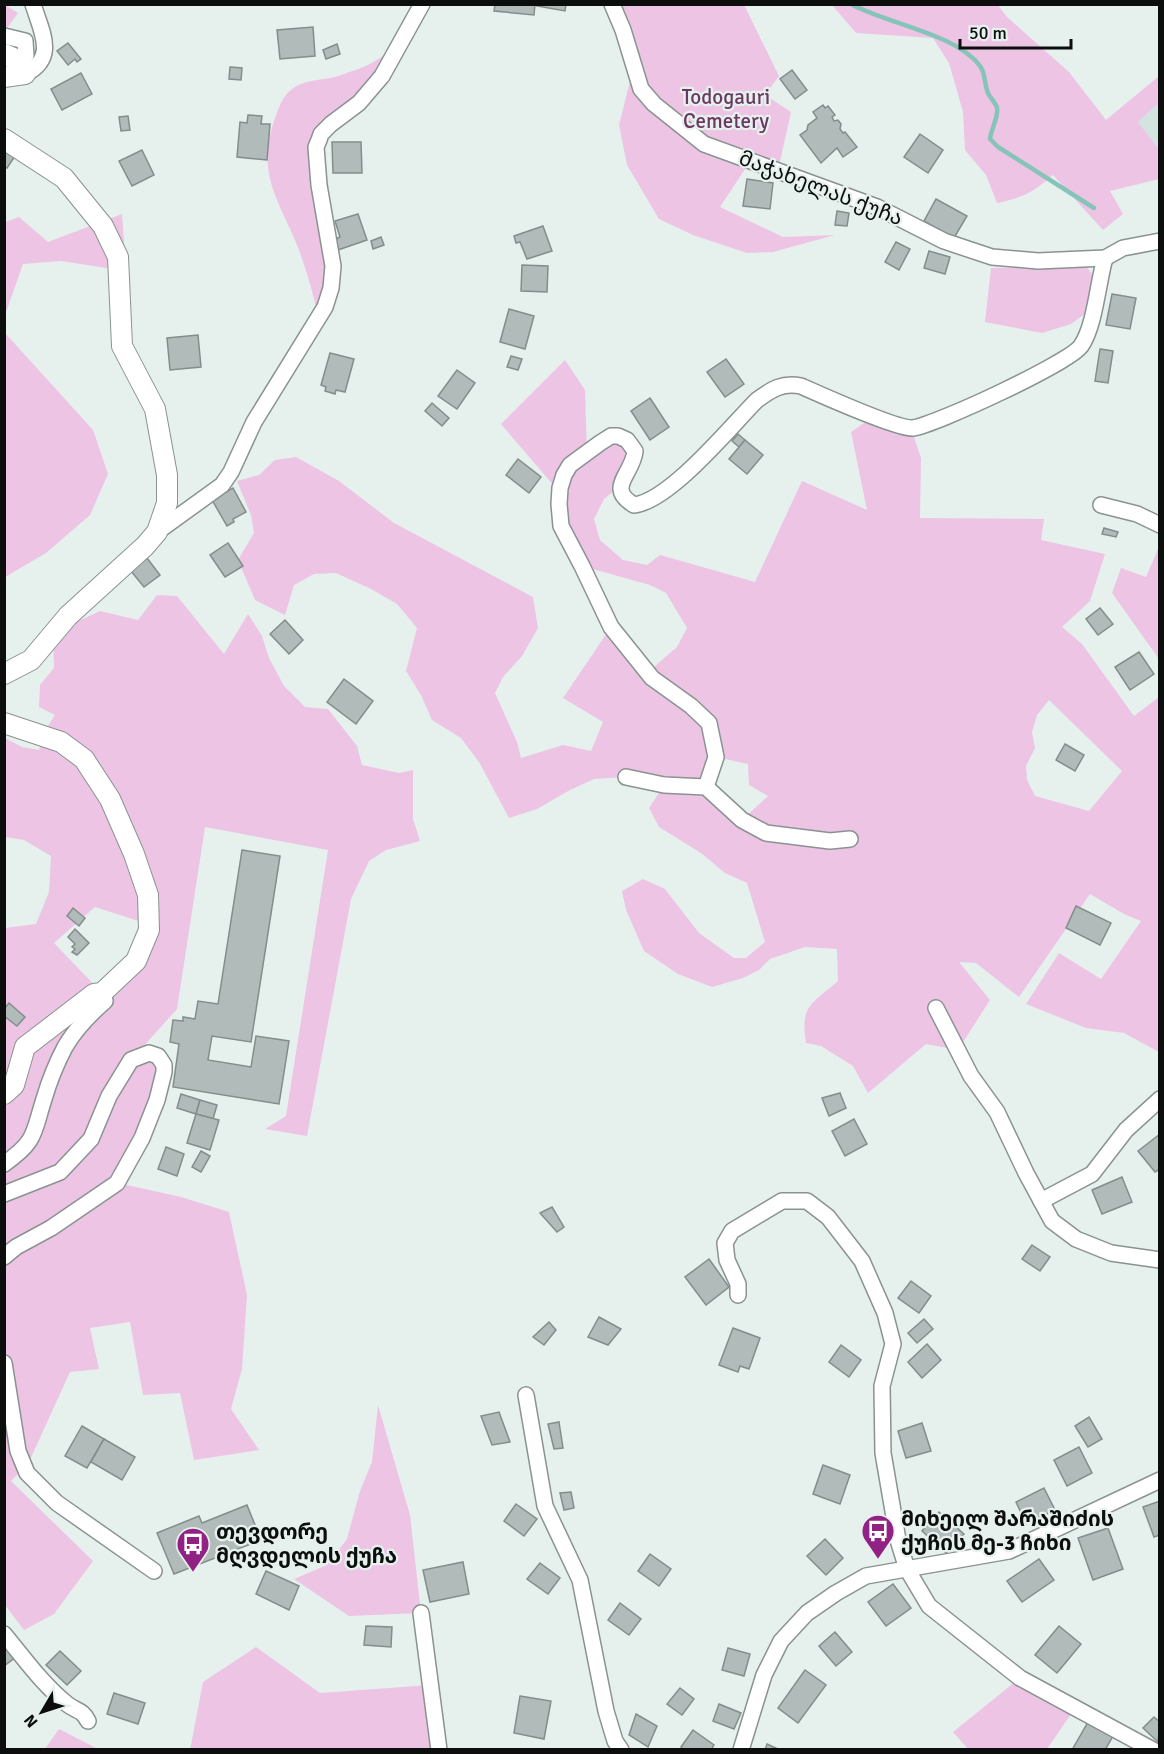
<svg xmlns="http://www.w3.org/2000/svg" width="1164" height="1754" font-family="Signika,'Noto Sans Georgian',sans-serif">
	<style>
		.built { fill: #d1e4e0 }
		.green { fill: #edc4e4; fill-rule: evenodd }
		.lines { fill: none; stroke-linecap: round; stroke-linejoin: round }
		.stream { stroke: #86c3b8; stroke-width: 4.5 }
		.building { fill: #b1bbb9; stroke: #838d8b; stroke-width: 1.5 }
		.minor-casing { stroke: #8a9391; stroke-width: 18 }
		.tertiary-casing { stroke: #8a9391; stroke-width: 22 }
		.minor { stroke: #fff; stroke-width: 15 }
		.tertiary { stroke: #fff; stroke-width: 20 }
		.labels { text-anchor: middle; stroke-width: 4.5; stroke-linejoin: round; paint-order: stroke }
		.park-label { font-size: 21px; fill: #6c3762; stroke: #e6f1ee }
		.street-label { font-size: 21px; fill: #0b0e0d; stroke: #e6f1ee }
		.poi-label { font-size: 21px; font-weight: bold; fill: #0b0e0d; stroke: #e6f1ee; text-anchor: start }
	</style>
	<rect width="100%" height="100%" fill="#e6f1ee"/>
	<path class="built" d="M1159 103V149L1138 122Z"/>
	<g class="green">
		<path d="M5 5 18 13 5 31Z"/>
		<path d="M618 5H744L779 76 765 95 791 112 779 166C759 159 737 153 718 143 692 131 663 107 647 83 632 60 626 30 618 5Z"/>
		<path d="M832 5H998L1007 17 1069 72 1106 120 1159 76V103L1138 122 1159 149V179L1110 191 1123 214 1103 230 1053 175C1032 193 1024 197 997 203L986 175 965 150 963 112 949 63 933 38 856 33Z"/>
		<path d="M400 44 382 76 321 134 333 266 318 316C313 293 307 272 299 250 280 201 256 177 274 121 278 110 282 96 292 89 303 80 322 80 335 77 344 74 353 71 361 68 375 63 388 52 400 44Z"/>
		<path d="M630 81 656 114 749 163 720 207 783 237 835 235 773 252 747 253 693 235 659 219 627 165 619 125Z"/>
		<path d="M122 214 126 271 61 261 23 264 5 315V222L19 217 48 242Z"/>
		<path d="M1086 266 1098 282 1093 308 1071 324 1042 333 985 322 991 268Z"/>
		<path d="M5 333 93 430 108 474 90 515 46 553 5 577Z"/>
		<path d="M565 360 585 390 587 454 604 443 620 441 629 451 615 490 604 499 594 519 600 540 623 560 647 565 660 555 755 582 802 481 867 510 851 432 874 416 911 428 921 458 920 518 1044 519 1041 540 1105 554 1090 601 1062 627 1082 644 1134 716 1159 697V1052L1124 1033 1086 1028 1026 1004 1059 953 1101 979 1141 921 1124 914 1090 894 1019 997 976 963 959 962 990 1000 958 1050 926 1044 868 1093 853 1066 821 1046 806 1043C800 1006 811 1004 838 981L837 949 805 947 770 959 759 970 743 978 712 987 678 974 644 951 626 910 622 891 643 879 665 889 699 933 734 958H746L765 942 747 883 725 873 701 853 659 827 649 808 664 785 626 777 594 779 570 790 537 809 509 818 479 762 461 738 432 720 421 695 406 671 417 628 397 604 371 589 336 573 314 574 294 585 285 615 255 600 238 560 254 533 251 515 237 481 259 475 275 460 296 457 339 481 394 523 533 597 538 628 522 656 503 677 495 693 517 742 521 758 563 745 591 751 603 722 563 698 611 627 652 677 655 666 677 647 687 628 666 593 650 585 582 566 555 487 501 424ZM1049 700 1122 771 1089 811 1035 796 1027 780 1026 766 1035 748 1032 732 1037 715ZM716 757 748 764 749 785 768 796 742 820 706 787Z"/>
		<path d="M1159 547 1160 659H1159L1112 593 1121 568 1146 577Z"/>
		<path d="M157 595 177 596 224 654 248 614 262 636 269 658 284 686 305 707 328 709 357 746 362 765 399 773 413 770V819L420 841 386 850 369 861 351 899 307 1136 265 1129 286 1116 328 850 205 827 177 1009 133 1058 139 1056 164 1065 118 1183 181 1197 229 1212 247 1295 242 1369 231 1409 259 1450 194 1460 180 1393 143 1395 130 1322 90 1328 99 1369 70 1372 29 1462 11 1481 93 1561 54 1614 24 1630 5 1605V928L36 924 49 892 51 856 24 840 5 837V738L22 747 39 750 46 729 55 715 39 707 40 685 54 668 53 633 100 611 138 620ZM95 907 148 924 133 967 102 993 54 943Z"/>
		<path d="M378 1405 410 1515 421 1613 349 1616 294 1579 327 1565 347 1539 360 1491 372 1462Z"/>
		<path d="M256 1647 320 1693 430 1685 439 1750H190L203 1682Z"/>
		<path d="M1020 1678 1075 1708 1047 1749H968L953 1732Z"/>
		<path d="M59 1729 98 1749H45Z"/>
	</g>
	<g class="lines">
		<path class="stream" d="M851 4C887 24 955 33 980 66 986 74 984 84 988 93 990 98 996 103 997 108 999 116 991 129 990 139L998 147 1094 208"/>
	</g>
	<g class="building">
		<path d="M495 4H535L534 15 494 11Z"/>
		<path d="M538 4H566L565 11 537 6Z"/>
		<path d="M313 27 315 56 280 59 277 30Z"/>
		<path d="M68 43 81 59 77 62 75 59 68 65 57 51Z"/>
		<path d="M337 44 340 54 326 59 323 50Z"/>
		<path d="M230 67 242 68 241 80 229 79Z"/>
		<path d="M792 70 807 90 795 99 780 79Z"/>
		<path d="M81 73 92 94 62 110 51 89Z"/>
		<path d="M823 105 825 108 828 106 835 115 832 117 834 121 838 120 841 124 840 129 843 133 845 132 857 147 843 157 837 148 821 163 800 135 807 130 808 125 817 118 813 112Z"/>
		<path d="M248 115 262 116 261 124H270L267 160 237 157 240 122 247 123Z"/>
		<path d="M128 116 130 130 121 131 119 117Z"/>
		<path d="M920 134 943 150 928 173 904 157Z"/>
		<path d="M332 142H361L362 173H333Z"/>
		<path d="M4 150 15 156 7 168 4 167Z"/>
		<path d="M142 150 154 175 132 186 119 161Z"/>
		<path d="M747 179 773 183 770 209 743 206Z"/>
		<path d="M936 199 967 216 954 238 924 221Z"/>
		<path d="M837 211 849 213 847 226 835 225Z"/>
		<path d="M358 214 367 240 338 250 335 239 340 237 335 221Z"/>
		<path d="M543 226 552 251 527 259 520 242 516 243 514 236Z"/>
		<path d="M381 237 384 245 373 249 371 241Z"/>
		<path d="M896 242 910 249 899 270 885 262Z"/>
		<path d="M929 251 950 257 945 274 924 268Z"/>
		<path d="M522 265 548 266 547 292 521 291Z"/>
		<path d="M1112 294 1136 298 1130 329 1106 325Z"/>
		<path d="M509 309 534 316 525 349 500 342Z"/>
		<path d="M198 335 201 367 170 370 167 338Z"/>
		<path d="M1100 349 1113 351 1108 383 1095 381Z"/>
		<path d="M330 353 354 359 345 392 336 390 335 394 325 391 326 387 321 385Z"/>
		<path d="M511 356 522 359 518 370 507 367Z"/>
		<path d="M726 359 744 384 725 397 707 372Z"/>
		<path d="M457 370 475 383 457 409 438 396Z"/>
		<path d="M650 398 669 427 650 440 631 411Z"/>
		<path d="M432 403 449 418 442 426 425 411Z"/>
		<path d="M738 434 745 440 739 447 732 441Z"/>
		<path d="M745 440 763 455 747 474 729 459Z"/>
		<path d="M518 459 541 477 529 493 506 475Z"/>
		<path d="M233 488 246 512 233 519 234 522 227 526 212 500Z"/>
		<path d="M1104 528 1118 532 1116 537 1102 534Z"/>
		<path d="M228 543 243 566 225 577 210 555Z"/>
		<path d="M147 558 160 575 144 587 131 571Z"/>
		<path d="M1100 608 1113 624 1098 635 1086 619Z"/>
		<path d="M285 620 303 640 289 654 270 634Z"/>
		<path d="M1139 652 1154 674 1130 690 1115 667Z"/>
		<path d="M344 679 373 701 356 724 327 702Z"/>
		<path d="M1065 744 1084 755 1075 771 1056 760Z"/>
		<path d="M242 850 280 856 251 1042 212 1036 208 1060 251 1067 256 1036 289 1041 279 1104 173 1087 179 1044 170 1042 173 1020 183 1021V1017L195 1019 198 1001 218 1004Z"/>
		<path d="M1076 906 1111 923 1100 945 1066 928Z"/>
		<path d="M73 908 85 918 79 926 67 916Z"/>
		<path d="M75 929 89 943 77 955 72 952 75 949 72 947 75 944 68 937Z"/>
		<path d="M9 1003 25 1017 17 1026 4 1016V1009Z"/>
		<path d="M840 1093 846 1108 829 1116 822 1098Z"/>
		<path d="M181 1094 200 1100 196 1114 177 1108Z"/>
		<path d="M200 1100 217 1105 213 1119 196 1114Z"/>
		<path d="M196 1114 219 1120 210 1150 187 1143Z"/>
		<path d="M854 1119 867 1144 845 1156 832 1131Z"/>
		<path d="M1160 1134V1169L1155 1172 1138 1151Z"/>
		<path d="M166 1147 184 1154 177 1176 158 1169Z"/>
		<path d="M201 1151 210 1156 201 1172 192 1167Z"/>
		<path d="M1122 1177 1132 1202 1102 1214 1092 1190Z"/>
		<path d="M552 1207 564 1227 557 1232 540 1213Z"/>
		<path d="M1032 1245 1050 1257 1040 1271 1022 1259Z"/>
		<path d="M709 1259 729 1287 706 1305 685 1277Z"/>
		<path d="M911 1281 931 1296 919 1313 898 1298Z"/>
		<path d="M599 1317 621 1329 608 1345 588 1337Z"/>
		<path d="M924 1319 933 1329 917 1343 908 1333Z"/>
		<path d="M549 1322 556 1330 544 1345 533 1337Z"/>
		<path d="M733 1328 760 1338 749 1369 740 1366 738 1372 719 1365Z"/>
		<path d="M927 1344 941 1360 922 1378 908 1362Z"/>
		<path d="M841 1345 861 1360 849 1377 829 1362Z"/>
		<path d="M499 1412 510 1442 492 1445 481 1416Z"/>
		<path d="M1089 1417 1102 1439 1088 1447 1075 1426Z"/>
		<path d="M559 1422 563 1448 554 1449 548 1424Z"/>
		<path d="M922 1423 931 1451 906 1458 898 1431Z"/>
		<path d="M82 1426 104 1439 87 1468 65 1456Z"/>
		<path d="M104 1439 135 1457 122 1480 91 1462Z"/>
		<path d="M1079 1447 1092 1473 1067 1486 1054 1460Z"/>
		<path d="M823 1465 850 1475 840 1504 813 1494Z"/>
		<path d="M1044 1488 1055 1510 1026 1524 1016 1502Z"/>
		<path d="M571 1492 574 1508 564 1510 560 1493Z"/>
		<path d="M1160 1501V1535L1154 1537 1143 1507Z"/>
		<path d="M516 1504 537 1519 524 1536 504 1521Z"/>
		<path d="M247 1505 261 1540 174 1574 157 1533 199 1516 202 1523Z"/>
		<path d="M939 1512 964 1534 946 1553 922 1531Z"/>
		<path d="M1108 1528 1123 1569 1093 1580 1078 1538Z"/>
		<path d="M825 1539 843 1558 826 1575 807 1556Z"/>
		<path d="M650 1554 671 1569 659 1586 638 1571Z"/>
		<path d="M1039 1559 1054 1580 1022 1602 1007 1581Z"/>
		<path d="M463 1562 469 1594 430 1602 423 1570Z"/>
		<path d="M540 1563 560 1578 548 1594 527 1579Z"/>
		<path d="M266 1571 299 1586 289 1610 256 1594Z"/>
		<path d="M893 1584 911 1608 886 1626 868 1602Z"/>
		<path d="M620 1603 641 1619 629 1635 608 1620Z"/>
		<path d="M366 1626 392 1627 391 1647 364 1645Z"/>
		<path d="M1059 1626 1081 1644 1057 1673 1035 1655Z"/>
		<path d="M835 1632 852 1652 836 1666 819 1646Z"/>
		<path d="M4 1641 16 1657 4 1666Z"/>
		<path d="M728 1648 750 1654 744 1676 722 1670Z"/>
		<path d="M60 1651 81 1671 67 1685 46 1665Z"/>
		<path d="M805 1670 826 1685 798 1723 778 1708Z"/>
		<path d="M680 1688 694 1699 682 1715 667 1704Z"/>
		<path d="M114 1693 145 1703 138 1724 107 1714Z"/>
		<path d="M520 1696 551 1701 544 1739 514 1733Z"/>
		<path d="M719 1704 741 1713 734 1729 713 1721Z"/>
		<path d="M636 1714 657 1726 648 1747 629 1735Z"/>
		<path d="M1154 1717 1160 1722 1158 1742 1143 1728Z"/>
		<path d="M1088 1722 1113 1736 1105 1750H1072Z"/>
		<path d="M693 1730 714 1745 711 1750H684L681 1747Z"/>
		<path d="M767 1744 780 1750H765Z"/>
	</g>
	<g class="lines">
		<g class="minor-casing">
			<g id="minor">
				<path d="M612 4 623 30 641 89 654 104 704 144 877 207 944 241 992 257 1038 261 1105 258 1123 248 1160 241"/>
				<path d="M4 36 25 41 26 56 20 61"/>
				<path d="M25 74C58 58 41 31 33 4"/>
				<path d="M1101 505 1137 514 1160 525"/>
				<path d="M157 532 222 485 231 472 254 422 325 307 331 288 333 266 319 185 316 147 319 140 321 134 331 124 359 103 382 76 422 4"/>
				<path d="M626 777 664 785 706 787 742 820 766 833 830 841 850 839"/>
				<path d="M706 787 716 757 709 723 691 706 652 678 611 627 582 566 561 526 559 504 560 488 564 475 570 465 600 443 611 436H618L627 440 635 451C633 474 605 488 634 505 670 501 731 426 757 400 772 389 783 382 801 386 819 394 897 429 913 428 935 425 1069 363 1081 346 1095 326 1098 282 1105 258"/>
				<path d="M936 1008 971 1076 997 1112 1026 1173 1052 1221 1076 1239 1111 1253 1160 1260"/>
				<path d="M4 1164C37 1141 33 1133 44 1099 49 1082 57 1062 65 1047 76 1028 89 1015 105 1001L102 993"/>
				<path d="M4 1194 60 1172 91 1139 109 1096 131 1060 149 1053 158 1056 164 1065V1072L157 1100 142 1138 117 1183 51 1228 16 1247 4 1257"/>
				<path d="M1041 1201 1092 1174 1126 1130 1160 1099"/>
				<path d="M738 1295V1284L727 1260 725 1243 732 1231 782 1201H807L828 1217 862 1261 885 1313 893 1344 882 1386 883 1453 898 1540 907 1569 929 1606 1020 1678 1153 1750"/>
				<path d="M4 1363 18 1451 27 1473 57 1503 154 1571"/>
				<path d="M526 1395 545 1506 580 1580 606 1711 615 1741 621 1750"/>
				<path d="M421 1613 439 1750"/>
				<path d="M4 1634C24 1658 43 1685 67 1704 77 1712 82 1709 88 1721"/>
				<path d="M741 1750 764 1675 781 1641 807 1613 836 1593 866 1576 1009 1551 1160 1480"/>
			</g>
		</g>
		<g class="tertiary-casing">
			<g id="tertiary">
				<path d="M4 54 20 61 25 74 4 77"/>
				<path d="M4 139 64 178 103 226 118 257 122 346 155 409 167 475V503L157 532 145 546 68 616 31 660 4 674"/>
				<path d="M4 723 61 742 84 759 110 799 134 854 148 895 149 930 136 961 102 993 94 994 25 1047 14 1085 4 1094"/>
			</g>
		</g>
		<use href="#minor" class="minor"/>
		<use href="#tertiary" class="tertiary"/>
	</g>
	<defs>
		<g id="bus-pin" transform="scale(1.725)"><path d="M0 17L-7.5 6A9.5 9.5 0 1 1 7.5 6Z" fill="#912182" stroke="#e6f1ee"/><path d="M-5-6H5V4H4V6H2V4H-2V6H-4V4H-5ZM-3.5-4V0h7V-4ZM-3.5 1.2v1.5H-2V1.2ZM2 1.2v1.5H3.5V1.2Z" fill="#fff"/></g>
	</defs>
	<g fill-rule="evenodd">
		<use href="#bus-pin" x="878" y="1531"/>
		<use href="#bus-pin" x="193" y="1544"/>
	</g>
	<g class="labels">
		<g class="park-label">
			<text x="726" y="104">Todogauri<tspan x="726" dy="24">Cemetery</tspan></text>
		</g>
		<g class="street-label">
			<text transform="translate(821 188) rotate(21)" y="7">მაჭახელას ქუჩა</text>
		</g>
		<g class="poi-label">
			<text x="901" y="1526">მიხეილ შარაშიძის<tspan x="901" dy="24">ქუჩის მე-3 ჩიხი</tspan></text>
			<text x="216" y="1539">თევდორე<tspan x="216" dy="24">მღვდელის ქუჩა</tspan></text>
		</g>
	</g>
	<rect width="1164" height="1754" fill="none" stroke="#0b0e0d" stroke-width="12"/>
	<g transform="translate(42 1712) rotate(231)" stroke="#e6f1ee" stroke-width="4.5" paint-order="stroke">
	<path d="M0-4.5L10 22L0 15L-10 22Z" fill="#0b0e0d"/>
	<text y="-9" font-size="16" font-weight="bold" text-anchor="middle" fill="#0b0e0d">N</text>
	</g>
	<path d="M960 39v9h111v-9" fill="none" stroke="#0b0e0d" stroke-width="3"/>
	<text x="969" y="39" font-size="18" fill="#0b0e0d" stroke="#e6f1ee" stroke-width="4.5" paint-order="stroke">50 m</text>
</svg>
